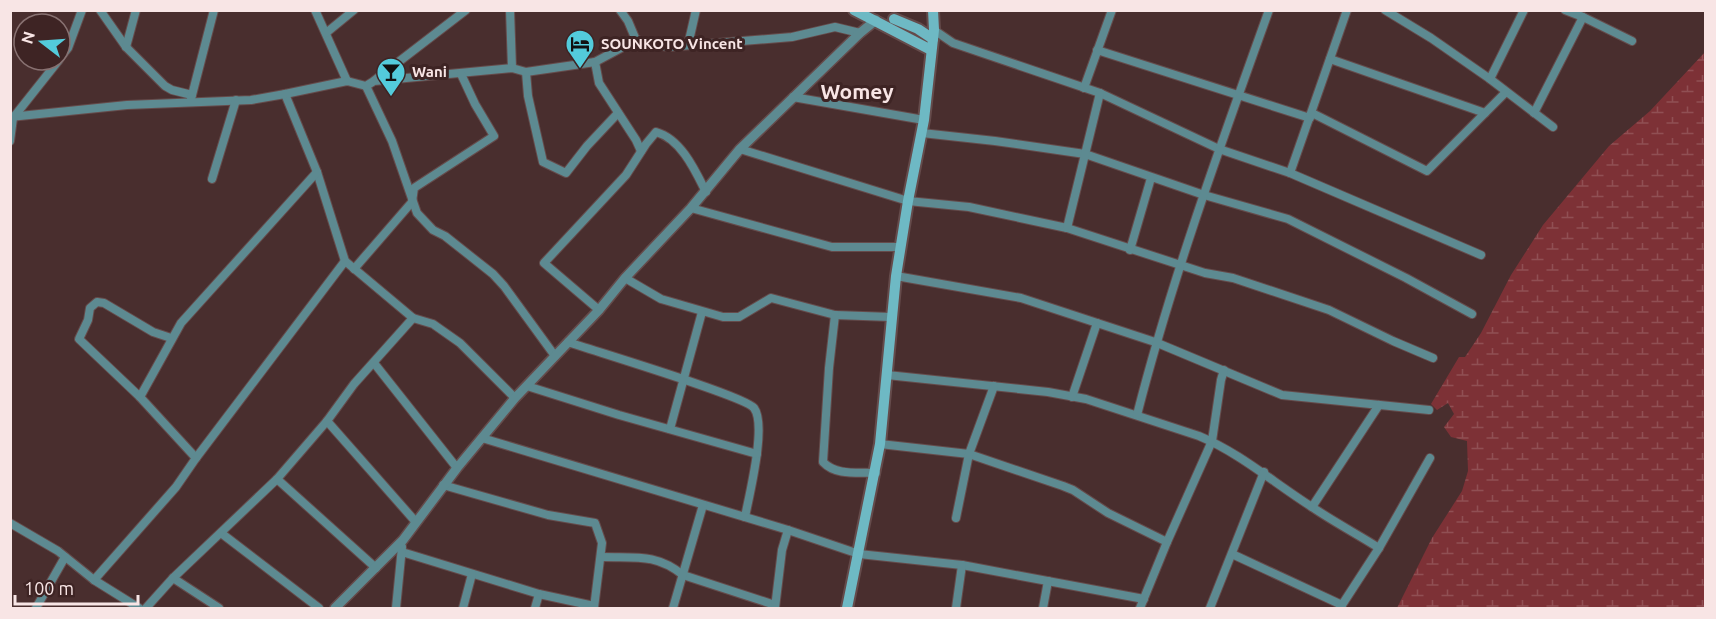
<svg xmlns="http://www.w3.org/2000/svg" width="1716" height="619" font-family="Ubuntu,sans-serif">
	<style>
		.wetland { fill: url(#wetland-marsh) }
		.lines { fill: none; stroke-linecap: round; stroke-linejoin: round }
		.minor-casing { stroke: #654b4b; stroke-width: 10 }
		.tertiary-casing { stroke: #654b4b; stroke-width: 12 }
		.secondary-casing { stroke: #654b4b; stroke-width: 14 }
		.minor { stroke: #5d8a91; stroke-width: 8 }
		.tertiary { stroke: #5d8a91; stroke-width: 9 }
		.secondary { stroke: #6eb9c4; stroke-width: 10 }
		.labels { text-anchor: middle; stroke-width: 6; stroke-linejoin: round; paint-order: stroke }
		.poi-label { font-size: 15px; font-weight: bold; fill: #f8e5e5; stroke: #3e2424; text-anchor: start }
		.district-label { font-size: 21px; font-weight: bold; fill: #f8e5e5; stroke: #3e2424 }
	</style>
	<defs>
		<pattern id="wetland-marsh" width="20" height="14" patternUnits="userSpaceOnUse" patternTransform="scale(1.5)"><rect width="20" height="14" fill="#7d3136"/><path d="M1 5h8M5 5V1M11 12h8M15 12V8" fill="none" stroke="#904f53"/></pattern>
	</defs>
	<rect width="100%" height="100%" fill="#492e2e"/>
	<path class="wetland" d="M1705 52V608H1397L1432 538 1462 491 1468 471 1467 441 1451 437 1444 427 1454 414 1448 403 1437 410 1431 404 1459 357H1465L1481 333 1511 275 1543 225 1609 146 1650 111Z"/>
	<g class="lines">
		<g class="minor-casing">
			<g id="minor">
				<path d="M100 10 126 47 165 86 172 90 192 95"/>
				<path d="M315 10 347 81"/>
				<path d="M510 10 512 68"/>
				<path d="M620 10 628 21 636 40"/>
				<path d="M1385 10 1431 38 1490 79 1553 127"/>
				<path d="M1565 10 1583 17 1632 41"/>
				<path d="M934 30 953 43 1100 93 1219 149 1290 173 1481 255"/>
				<path d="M326 33 354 10"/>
				<path d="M688 45 696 10"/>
				<path d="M126 47 136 10"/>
				<path d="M1097 50 1310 118"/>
				<path d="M60 58 68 48 82 10"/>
				<path d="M1330 59 1485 113"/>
				<path d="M595 62 599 83 636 140 641 151"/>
				<path d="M526 72 528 96 543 162 566 173 587 146 618 113"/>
				<path d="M1490 79 1524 10"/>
				<path d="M375 80 466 10"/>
				<path d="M366 86 392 141 417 213 433 230 445 236 493 274 504 286 555 356"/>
				<path d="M1084 88 1112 10"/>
				<path d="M285 94 317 172 345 261 413 318 433 324 460 343 515 398"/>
				<path d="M793 97 924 120"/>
				<path d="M191 99 214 10"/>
				<path d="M1312 113 1427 171 1506 92"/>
				<path d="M1534 113 1583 17"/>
				<path d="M10 117 127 105 251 100 285 94 347 81 366 86 374 81 512 68 526 72 595 62 636 40 668 47 792 37 835 27 860 33"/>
				<path d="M922 133 995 141 1085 154 1204 195 1288 219 1406 278 1472 314"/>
				<path d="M10 141 13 118 59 60"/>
				<path d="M740 149 908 201 969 207 1067 228 1205 273 1233 278 1329 310 1393 341 1433 358"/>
				<path d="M1290 173 1347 10"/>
				<path d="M212 179 236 100"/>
				<path d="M691 208 832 247H900"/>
				<path d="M1067 228 1100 93"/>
				<path d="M1130 250 1151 178"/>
				<path d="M354 269 412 202 414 188 494 136 475 104 461 74"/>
				<path d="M896 276 1021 298 1155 342 1282 395 1429 410"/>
				<path d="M625 278 661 299 723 317H739L771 298 835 315 891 317"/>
				<path d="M599 310 544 263 626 175 646 144 656 132C681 139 695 170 706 192"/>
				<path d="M835 315 829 368 823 462C836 476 858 472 876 473"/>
				<path d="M171 338 153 332 104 303 97 302 90 308 88 320 79 339 140 397 196 458"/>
				<path d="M568 342C594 351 745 396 754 408 767 425 749 496 745 517"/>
				<path d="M374 363 457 468"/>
				<path d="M887 375 1048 392 1086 399 1199 436C1240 453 1274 483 1312 507 1334 522 1357 534 1379 548"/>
				<path d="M527 386 619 415 757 454"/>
				<path d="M140 397 181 323 317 172"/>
				<path d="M1072 397 1097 323"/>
				<path d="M1137 415C1172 278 1221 144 1269 10"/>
				<path d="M327 421 415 521"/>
				<path d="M670 429 702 312"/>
				<path d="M482 438 788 530 859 554 962 565 1144 599"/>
				<path d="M880 444 969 454 1063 486 1073 490 1108 513 1167 542"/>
				<path d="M277 479 376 568"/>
				<path d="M443 485 548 515 595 523 602 543 594 608"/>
				<path d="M1312 507 1379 405"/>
				<path d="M956 518 969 454 994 386"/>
				<path d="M10 523 58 551 94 580 139 608"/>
				<path d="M221 533 319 608"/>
				<path d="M402 552 539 594 594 606"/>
				<path d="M1232 554 1342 605"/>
				<path d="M601 557C635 558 656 553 683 575L775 605"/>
				<path d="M173 578 219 608"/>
				<path d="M94 580 176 487 196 458 345 261"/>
				<path d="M36 608 65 557"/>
				<path d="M146 608 173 578 277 479 327 421 354 384 413 318"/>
				<path d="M396 608 402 547"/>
				<path d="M463 608 472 574"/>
				<path d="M535 608 539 594"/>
				<path d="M673 608 703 505"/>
				<path d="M775 608 782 550 788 530"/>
				<path d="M956 608 962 565"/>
				<path d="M1043 608 1048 581"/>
				<path d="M1140 608 1167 542 1212 441 1221 380 1224 370"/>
				<path d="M1210 608 1264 472"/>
				<path d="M1340 608 1379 548 1430 458"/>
			</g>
		</g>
		<g class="tertiary-casing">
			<path id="tertiary" d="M335 608 403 540 457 468 515 398 599 310 625 278 691 208 740 149 860 33 876 20"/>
		</g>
		<g class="secondary-casing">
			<g id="secondary">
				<path d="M854 10 931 50"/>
				<path d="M894 19 918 29 933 39"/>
				<path d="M847 608 880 444 896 276 908 201 924 120 934 30 933 10"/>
			</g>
		</g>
		<use href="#minor" class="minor"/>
		<use href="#tertiary" class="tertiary"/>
		<use href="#secondary" class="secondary"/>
	</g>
	<defs>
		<g id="hotel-pin" transform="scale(1.5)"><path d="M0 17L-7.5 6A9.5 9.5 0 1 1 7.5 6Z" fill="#53cbdb" stroke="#3e2424"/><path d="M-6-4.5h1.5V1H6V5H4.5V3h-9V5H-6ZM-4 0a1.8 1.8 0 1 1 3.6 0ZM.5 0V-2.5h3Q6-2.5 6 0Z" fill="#111"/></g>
		<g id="bar-pin" transform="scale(1.5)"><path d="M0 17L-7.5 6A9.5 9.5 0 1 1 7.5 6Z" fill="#53cbdb" stroke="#3e2424"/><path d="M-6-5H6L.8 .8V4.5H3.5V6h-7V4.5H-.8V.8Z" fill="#111"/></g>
	</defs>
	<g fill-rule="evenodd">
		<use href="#hotel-pin" x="580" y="44"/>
		<use href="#bar-pin" x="391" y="72"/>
	</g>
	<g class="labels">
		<g class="poi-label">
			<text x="601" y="49">SOUNKOTO Vincent</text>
			<text x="412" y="77">Wani</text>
		</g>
		<g class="district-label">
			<text x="857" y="99">Womey</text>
		</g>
	</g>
	<rect width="1716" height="619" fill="none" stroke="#f8e5e5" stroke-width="24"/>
	<g transform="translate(42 42) rotate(287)"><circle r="28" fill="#3e2424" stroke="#887171" stroke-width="1.5"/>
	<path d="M0-4.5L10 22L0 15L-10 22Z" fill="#53cbdb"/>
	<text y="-9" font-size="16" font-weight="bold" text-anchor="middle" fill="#f8e5e5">N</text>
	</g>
	<path d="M15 595v9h123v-9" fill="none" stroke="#f8e5e5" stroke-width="3"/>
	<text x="24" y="595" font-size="18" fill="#f8e5e5" stroke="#3e2424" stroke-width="4.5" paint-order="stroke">100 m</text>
</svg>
